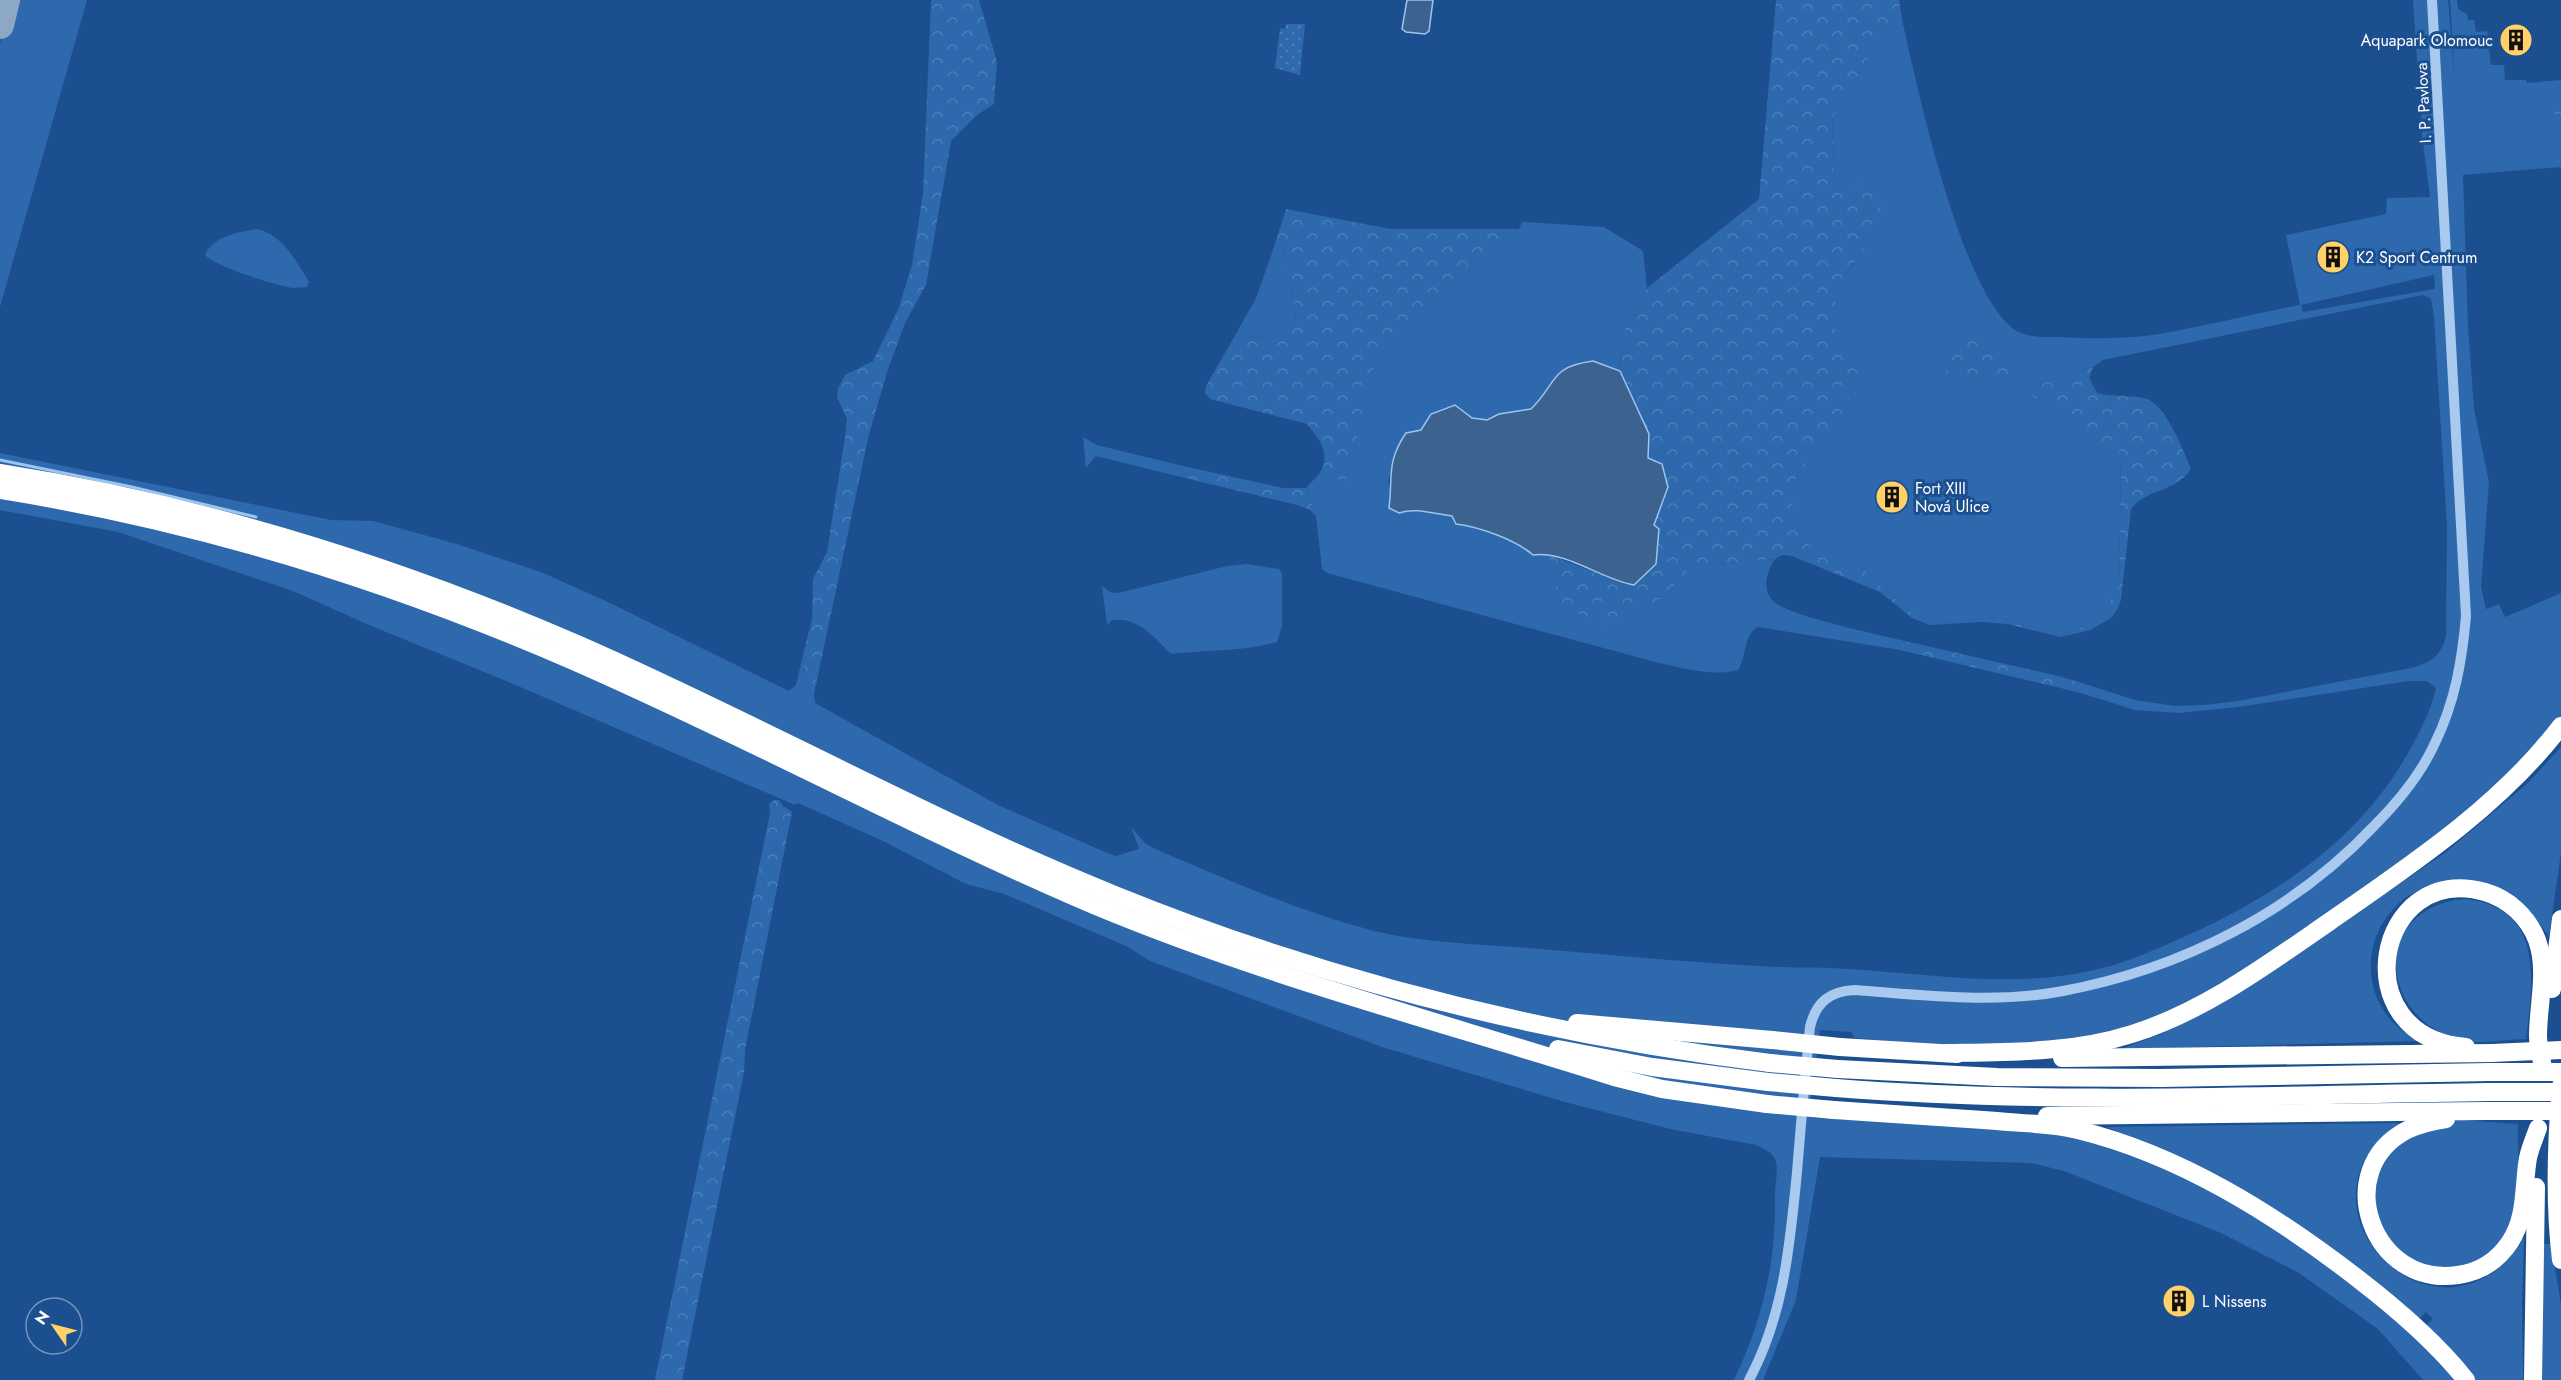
<svg xmlns="http://www.w3.org/2000/svg" width="2561" height="1380" font-family="Jost,sans-serif">
	<style>
		.grass { fill: #2e69ad; fill-rule: evenodd }
		.forest { fill: url(#forest-crowns) }
		.garden { fill: url(#garden-dots) }
		.water { fill: #3c6290; stroke: #9cc4f0; stroke-width: 1.5 }
		.lines { fill: none; stroke-linecap: round; stroke-linejoin: round }
		.stream { stroke: #9cc4f0; stroke-width: 3 }
		.taxiway { stroke: #8da7c7; stroke-width: 28 }
		.minor { stroke: #a9c9ee; stroke-width: 10 }
		.highway { stroke: #fff; stroke-width: 18 }
		.highway-bridge { stroke: #fff; stroke-width: 18 }
		.labels { text-anchor: middle; stroke-width: 6; stroke-linejoin: round; paint-order: stroke }
		.poi-label { font-size: 16px; fill: #fff; stroke: #1b4f8f; text-anchor: start }
		.street-label { font-size: 16px; fill: #fff; stroke: #1b4f8f }
	</style>
	<defs>
		<pattern id="forest-crowns" width="20" height="18" patternUnits="userSpaceOnUse" patternTransform="scale(1.5)"><rect width="20" height="18" fill="#2e69ad"/><path d="M2 6a3 3 0 1 1 6 0M12 15a3 3 0 1 1 6 0" fill="none" stroke="#4d80b9"/></pattern>
		<pattern id="garden-dots" width="8" height="8" patternUnits="userSpaceOnUse" patternTransform="scale(1.5)"><rect width="8" height="8" fill="#2e69ad"/><path d="M2 2h.1M6 6h.1" fill="none" stroke="#4d80b9" stroke-width="1.8" stroke-linecap="round"/></pattern>
	</defs>
	<rect width="100%" height="100%" fill="#1b4f8f"/>
	<g class="grass">
		<path d="M10 0H87L0 307V44L4 27 1 26 5 20Z"/>
		<path d="M2413 0H2448L2455 82 2450 0H2457L2458 9 2467 14 2468 20H2474L2476 32 2487 31 2491 65H2504L2505 80H2526L2527 83 2561 80V167L2463 175 2468 326 2474 409 2489 482 2481 587 2486 609 2499 604 2505 617 2561 593V716L2491 790 2409 856 2248 969 2158 1020 2074 1042 1950 1047 1855 1038 1851 1032 1820 1030 1809 1117C1826 1119 1845 1119 1863 1120 1901 1121 1938 1123 1976 1125 1994 1125 2013 1125 2031 1127 2175 1144 2359 1276 2457 1380H2423L2378 1329 2299 1273 2221 1233 2064 1171 2031 1163 1820 1157 1796 1300 1763 1380H1734C1763 1318 1776 1264 1775 1196 1775 1184 1779 1169 1775 1159 1771 1151 1763 1149 1756 1145L1670 1129 1565 1102 1382 1047 1150 961 1126 946 1004 894 966 884 883 841 798 803 795 805 511 683 369 625 293 591 118 532 0 510V453L331 520 373 521 457 544 541 572 608 602 789 691 796 685 803 655 806 685 814 694 815 703 998 805 1105 852 1116 856 1139 849 1131 827 1146 844 1162 852C1231 881 1301 912 1374 931 1424 943 1478 944 1529 948 1612 955 1694 963 1777 967 1800 968 1824 967 1848 969 1933 974 2018 990 2102 968 2124 963 2147 953 2168 944 2264 903 2356 846 2408 753 2419 733 2431 711 2436 688L2427 681H2409L2238 707 2179 713 2135 710 2077 692 2079 682 2135 700 2175 706 2204 705 2238 701 2411 668C2430 663 2442 656 2446 635L2447 526 2434 317 2431 299 2423 295 2103 360 2093 367 2022 389 2121 452 2119 586 2103 617 2064 635 1999 618 1931 623 1908 610 1863 569 1817 556 1789 518 1797 474 1836 432 1858 374 1830 321 1841 280 1885 222 1835 187 1832 119 1878 42 1903 24C1917 85 1964 309 2021 333 2034 338 2049 337 2062 337 2091 339 2123 339 2153 335 2202 327 2251 314 2300 305L2286 235 2386 214 2387 198 2430 197 2422 135ZM2434 275 2435 289 2303 312 2301 305Z"/>
		<path d="M1522 222 1604 227 1643 251 1647 288 1622 335 1620 371 1593 361 1531 409 1499 414 1487 420 1472 418 1455 405C1437 410 1430 413 1421 430L1406 433 1388 482 1399 513C1416 507 1434 514 1452 516L1456 524C1480 527 1516 540 1533 555L1547 554 1560 604 1666 596 1691 566 1775 559C1767 570 1761 590 1774 602 1791 616 1872 633 1896 639L1900 650 1758 627C1743 635 1747 657 1738 670 1712 677 1684 668 1659 663L1327 573 1322 569 1316 516 1306 488 1319 474 1346 481 1375 364 1428 307 1519 229Z"/>
		<path d="M257 229C282 234 297 262 309 282L307 287C302 287 297 288 293 288 277 286 214 266 205 255 214 235 239 232 257 229Z"/>
		<path d="M1274 247 1283 248 1288 268 1296 319C1272 347 1270 342 1237 332L1256 298Z"/>
		<path d="M1083 437 1097 445 1183 466 1181 477 1096 456 1086 468Z"/>
		<path d="M1247 564 1279 569 1282 574V626L1277 642C1242 652 1207 650 1171 654 1153 637 1140 617 1112 620L1107 625 1102 586 1110 592 1118 593 1227 566Z"/>
		<path d="M2561 747V853L2549 936C2542 928 2536 918 2529 911 2522 905 2513 901 2505 897 2499 893 2492 888 2486 885 2474 880 2458 880 2445 882 2362 895 2342 1003 2419 1041L2121 1049 2163 1033 2205 1012 2293 957 2446 852 2528 783Z"/>
		<path d="M2464 899C2545 907 2533 979 2526 1039 2507 1039 2484 1044 2466 1041 2378 1024 2368 908 2464 899Z"/>
		<path d="M2460 1120 2518 1124C2517 1162 2525 1215 2500 1247 2493 1256 2463 1268 2451 1273L2398 1255 2379 1232 2373 1185 2392 1148 2440 1122Z"/>
		<path d="M2401 1123C2275 1207 2444 1370 2524 1237L2522 1306 2523 1380H2475L2427 1325 2433 1319 2426 1312 2419 1319 2159 1149 2106 1127Z"/>
		<path d="M2540 1244H2551L2561 1305V1380H2539Z"/>
	</g>
	<g class="forest">
		<path d="M931 0H979L997 62 994 104 977 115 951 141 926 285 905 323 888 369 868 438 814 694 806 685 803 655 812 619 813 579 827 552 845 437 847 419 837 397 838 388 845 375 873 361 898 310 912 265 923 193Z"/>
		<path d="M1776 0H1899L1903 24 1878 42 1832 119 1835 187 1873 181 1885 222 1841 280 1831 321 1858 374 1836 432 1797 474 1790 518 1817 556 1863 569 1908 610 1931 623 1999 618 2064 635 2102 617 2119 586 2121 453 2022 389 2093 367 2089 378 2097 393C2112 397 2129 395 2144 398 2166 403 2182 449 2191 468 2180 491 2145 489 2131 509L2121 600 2117 610 2111 618 2090 630 2061 637 2007 624 1982 622 1930 625 1912 618 1880 592 1792 556 1782 555 1775 559 1691 566 1666 596 1602 626 1560 604 1547 554 1623 583 1634 585 1640 579 1654 525 1668 487 1648 458 1649 434 1620 371 1622 335 1647 288 1759 199Z"/>
		<path d="M2554 97H2561V134H2556Z"/>
		<path d="M1286 209 1391 229H1519L1428 307 1375 364 1346 482 1319 474C1332 456 1320 439 1307 424L1210 399 1205 393 1206 386 1237 332C1270 342 1272 347 1296 319L1288 268 1283 248 1274 247Z"/>
		<path d="M1971 332 2010 358 2017 375 1946 374 1951 342Z"/>
		<path d="M1183 466 1283 488H1306L1316 516 1310 510 1297 505 1181 477Z"/>
		<path d="M1896 639 2058 676 2079 682 2077 692 1900 650Z"/>
		<path d="M774 800H779L783 806 792 812 745 1050 744 1072 682 1380H655L770 813 769 804Z"/>
	</g>
	<path class="garden" d="M1286 24H1305L1300 75 1275 68 1280 28 1285 29Z"/>
	<g class="water">
		<path d="M1407 0H1433L1429 31 1425 34 1406 32 1402 29Z"/>
		<path d="M1593 361 1620 371 1649 434 1648 458 1662 464 1668 487 1654 525 1659 529 1656 564 1634 585C1600 579 1568 551 1533 555 1516 540 1480 527 1456 524L1452 516C1434 514 1416 507 1399 513L1389 508C1393 477 1386 462 1406 433L1421 430 1431 414 1455 405 1472 418 1487 420 1499 414 1531 409C1558 382 1549 367 1593 361Z"/>
	</g>
	<g class="lines">
		<path class="stream" d="M0 460 132 487 256 517"/>
		<path class="taxiway" d="M0 25 6 0"/>
		<path class="minor" d="M1749 1380C1784 1315 1790 1244 1797 1172 1801 1124 1805 1075 1810 1027 1816 1002 1830 991 1855 990 1924 995 1995 1004 2063 991 2180 969 2292 913 2374 826 2398 802 2421 774 2435 743 2455 702 2462 661 2466 616L2432 0"/>
		<g class="highway">
			<path d="M0 473C198 504 393 564 577 644 758 723 931 821 1115 895 1327 981 1543 1035 1770 1063"/>
			<path d="M0 490C196 521 389 581 571 660 748 737 918 830 1096 906 1264 976 1441 1022 1614 1077L1662 1089 1767 1104"/>
			<path d="M2552 989 2561 919"/>
			<path d="M1577 1023 1772 1040"/>
			<path d="M1840 1047 1957 1054"/>
			<path d="M2466 1047C2342 1037 2375 861 2485 892 2509 899 2528 917 2537 940 2548 971 2538 1004 2538 1036 2538 1046 2541 1057 2543 1067"/>
			<path d="M1558 1049 1652 1067 1768 1082"/>
			<path d="M1947 1053C2010 1052 2072 1053 2132 1034 2203 1012 2268 964 2329 922 2411 865 2500 806 2561 726"/>
			<path d="M2062 1058 2492 1053"/>
			<path d="M1838 1069 1997 1077 2162 1078 2490 1072"/>
			<path d="M2561 1086C2556 1144 2554 1202 2561 1260"/>
			<path d="M1836 1088C2053 1105 2271 1095 2488 1092"/>
			<path d="M1834 1110C1889 1114 1943 1117 1997 1121 2024 1124 2052 1123 2078 1130 2180 1155 2274 1214 2357 1278 2396 1308 2435 1341 2466 1380"/>
			<path d="M2047 1116 2487 1111"/>
			<path d="M2446 1119C2433 1121 2419 1124 2407 1130 2330 1170 2372 1288 2458 1275 2480 1272 2498 1260 2510 1242 2527 1216 2523 1187 2528 1158 2530 1148 2535 1137 2538 1128"/>
			<path d="M2533 1380 2536 1187"/>
		</g>
		<g class="highway-bridge">
			<path d="M1772 1040 1840 1047"/>
			<path d="M2492 1053 2561 1050"/>
			<path d="M1770 1063 1838 1069"/>
			<path d="M2490 1072H2561"/>
			<path d="M1768 1082 1836 1088"/>
			<path d="M2488 1092H2561"/>
			<path d="M1767 1104 1834 1110"/>
			<path d="M2487 1111H2561"/>
		</g>
	</g>
	<defs>
		<g id="building-disc" transform="scale(1.725)"><circle r="9.5" fill="#ffd166" stroke="#1b4f8f"/><path d="M-4-6H4V6H1V3H-1V6H-4ZM-2.5-4.3h1.7v1.8h-1.7ZM.8-4.3h1.7v1.8H.8ZM-2.5-1h1.7V.8h-1.7ZM.8-1h1.7V.8H.8Z" fill="#111"/></g>
	</defs>
	<g fill-rule="evenodd">
		<use href="#building-disc" x="2516" y="40"/>
		<use href="#building-disc" x="2333" y="257"/>
		<use href="#building-disc" x="1892" y="497"/>
		<use href="#building-disc" x="2179" y="1301"/>
	</g>
	<g class="labels">
		<g class="poi-label">
			<text x="2493" y="46" text-anchor="end">Aquapark Olomouc</text>
			<text x="2356" y="263">K2 Sport Centrum</text>
			<text x="1915" y="494">Fort XIII<tspan x="1915" dy="18">Nová Ulice</tspan></text>
			<text x="2202" y="1307">L Nissens</text>
		</g>
		<g class="street-label">
			<text transform="translate(2423 103) rotate(-93)" y="6">I. P. Pavlova</text>
		</g>
	</g>
	<g transform="translate(54 1326) rotate(305)"><circle r="28" fill="#1b4f8f" stroke="#7695bc" stroke-width="1.5"/>
	<path d="M0-4.5L10 22L0 15L-10 22Z" fill="#ffd166"/>
	<text y="-9" font-size="16" font-weight="bold" text-anchor="middle" fill="#ffffff">N</text>
	</g>
</svg>
